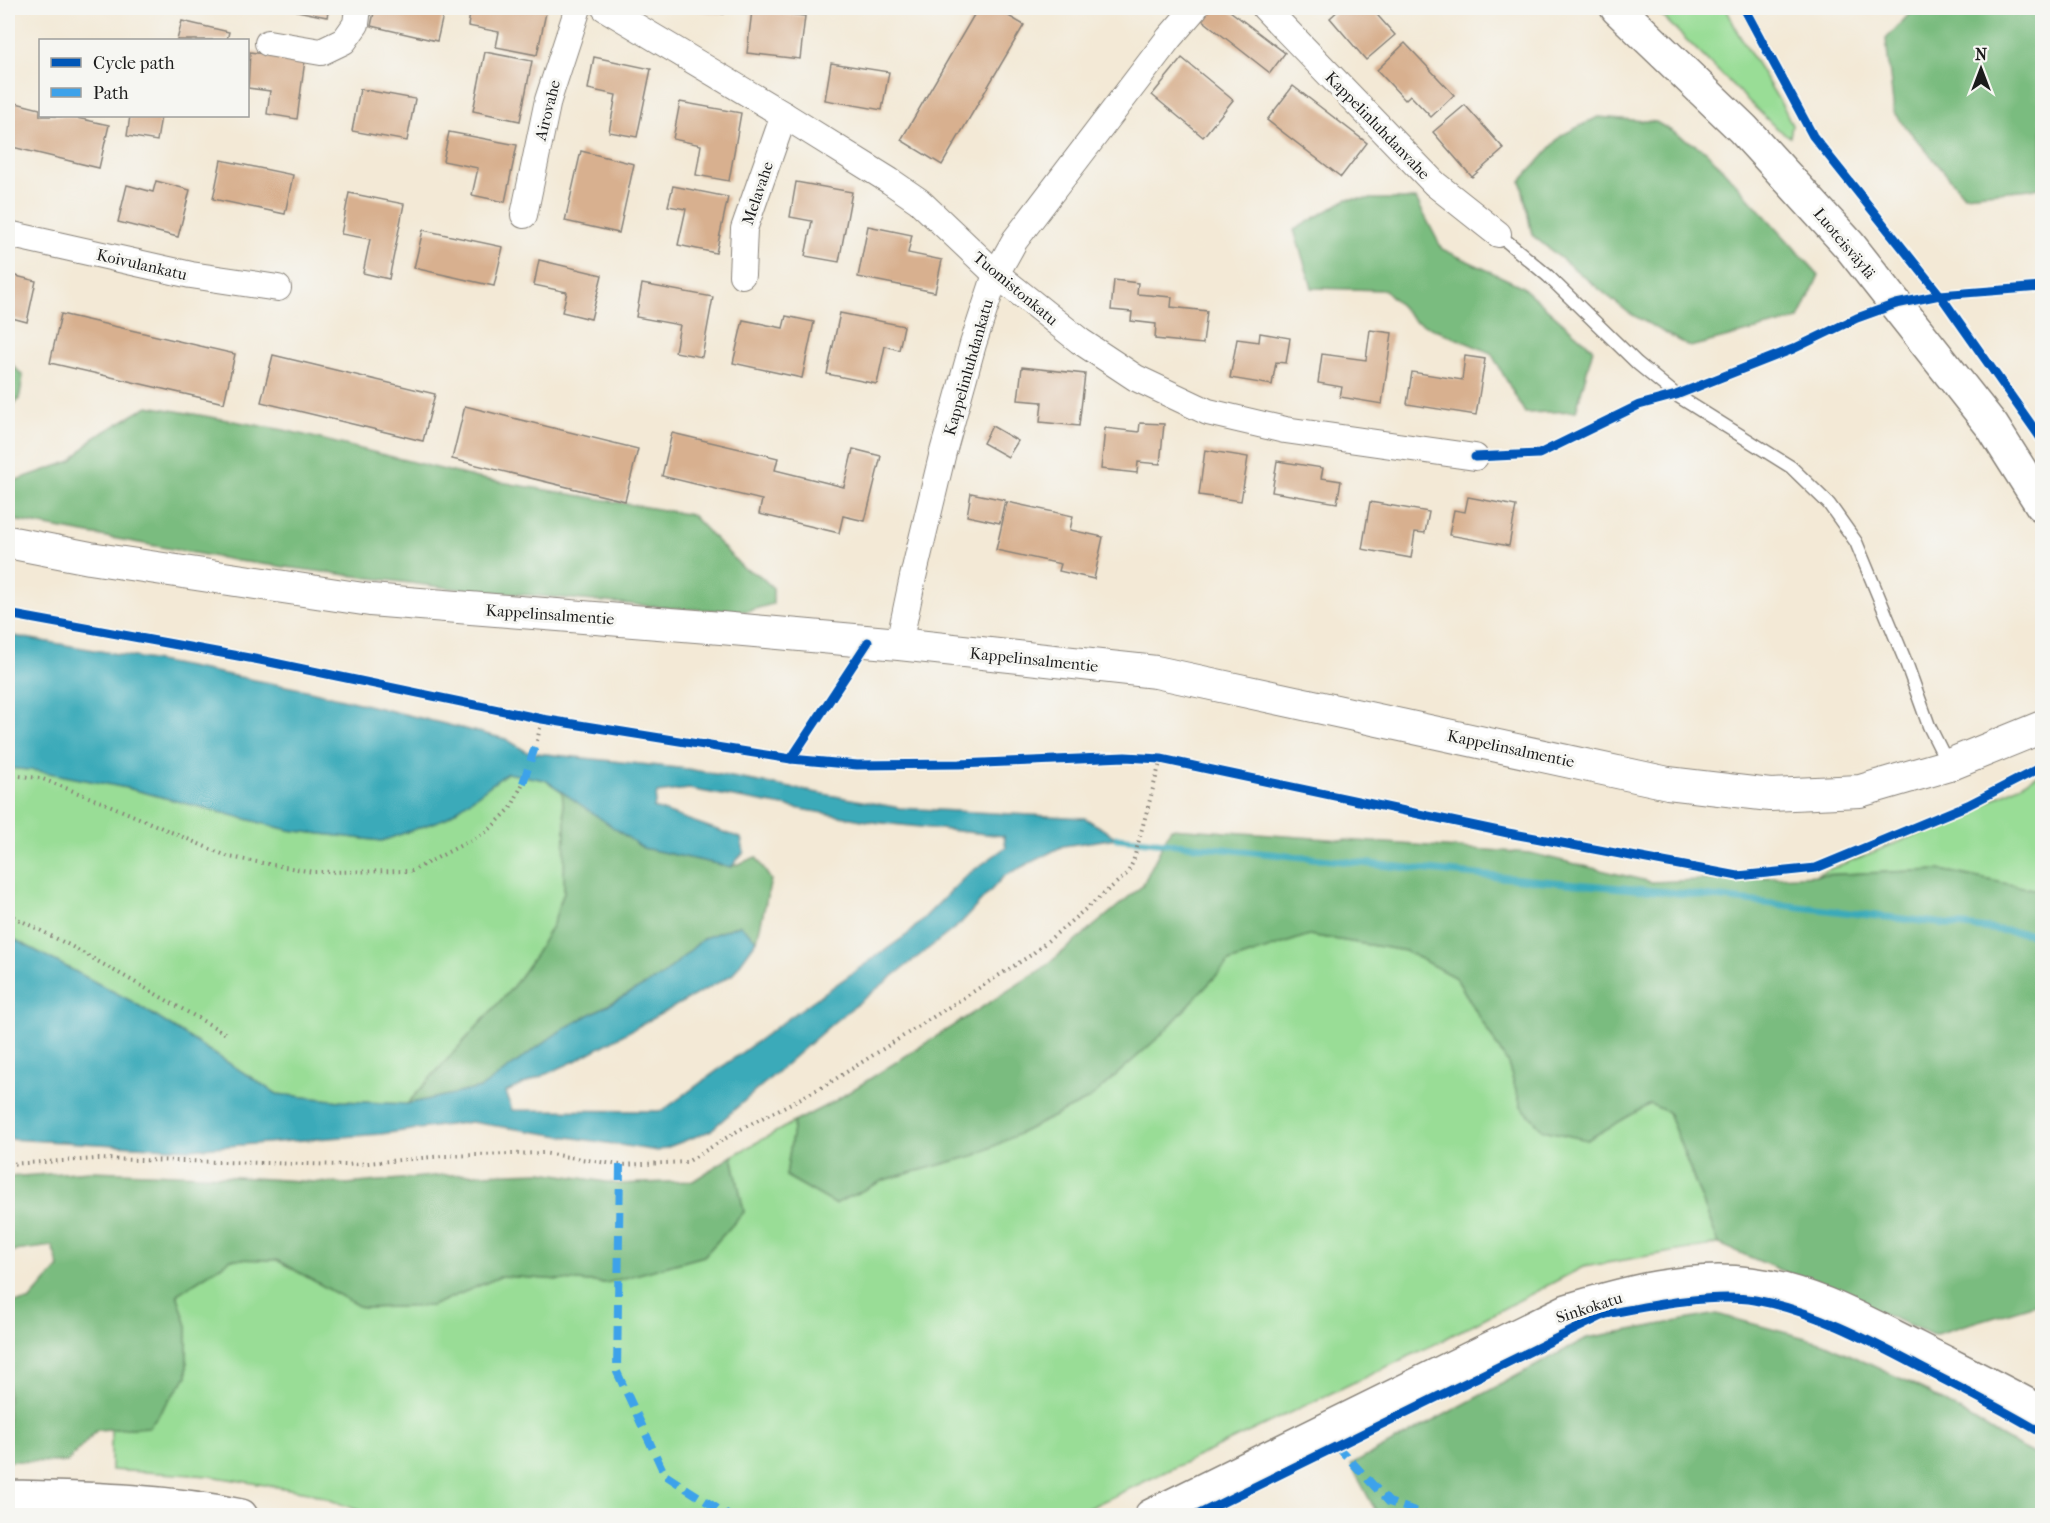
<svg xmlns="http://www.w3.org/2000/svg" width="2050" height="1523" font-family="'IM FELL French Canon',serif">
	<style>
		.green { fill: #99dd96; stroke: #5a7c59; stroke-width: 1.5 }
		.forest { fill: #7abc7f; stroke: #4b6c4e; stroke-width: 1.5 }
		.water { fill: #3baab9; stroke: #2c636a; stroke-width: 1.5 }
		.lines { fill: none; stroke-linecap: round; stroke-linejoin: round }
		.stream { stroke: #3baab9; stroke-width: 7 }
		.building { fill: #d8b08f }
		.service-casing { stroke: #888279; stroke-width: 15 }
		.minor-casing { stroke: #888279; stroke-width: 28 }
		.tertiary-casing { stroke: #888279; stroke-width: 34 }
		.secondary-casing { stroke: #888279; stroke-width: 36 }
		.path { stroke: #888279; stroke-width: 4; stroke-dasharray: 1.5 4.5; stroke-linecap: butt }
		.service { stroke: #fff; stroke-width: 12 }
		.minor { stroke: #fff; stroke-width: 26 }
		.tertiary { stroke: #fff; stroke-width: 32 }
		.secondary { stroke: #fff; stroke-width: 33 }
		.quiet { stroke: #3da2ea; stroke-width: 8; stroke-dasharray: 15 8; stroke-linecap: butt }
		.cycleway-casing { stroke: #f6f6f2; stroke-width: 13 }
		.cycleway { stroke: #0057b8; stroke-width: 9 }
		.labels { text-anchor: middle; stroke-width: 6; stroke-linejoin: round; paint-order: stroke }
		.street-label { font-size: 16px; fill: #1c1c1c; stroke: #f6f6f2 }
	</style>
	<rect width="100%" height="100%" fill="#f6f6f2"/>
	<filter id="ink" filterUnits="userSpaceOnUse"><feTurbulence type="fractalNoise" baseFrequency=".0167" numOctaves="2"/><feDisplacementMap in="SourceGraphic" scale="12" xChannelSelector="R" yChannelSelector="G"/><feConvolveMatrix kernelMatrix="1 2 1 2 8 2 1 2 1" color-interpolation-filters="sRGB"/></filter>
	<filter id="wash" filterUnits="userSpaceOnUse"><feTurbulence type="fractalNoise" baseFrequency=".008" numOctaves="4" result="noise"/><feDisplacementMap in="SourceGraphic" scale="24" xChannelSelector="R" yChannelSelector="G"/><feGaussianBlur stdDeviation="1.35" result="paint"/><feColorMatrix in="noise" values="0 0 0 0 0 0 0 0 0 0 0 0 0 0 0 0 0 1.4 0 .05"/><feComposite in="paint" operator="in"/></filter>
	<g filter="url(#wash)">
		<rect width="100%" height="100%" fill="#f3e9d6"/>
		<g class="green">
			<path d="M1654 8H1726L1739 35 1785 110 1792 125 1790 137 1775 127Z"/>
			<path d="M8 768 39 771 127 788 288 830 382 841 446 818 507 773 545 780 562 791 565 821 564 892 553 924 534 957 512 988 407 1104 341 1101 277 1094 133 1002 8 936Z"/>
			<path d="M2042 773V891L1940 870 1815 875 1957 819Z"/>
			<path d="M1309 935 1406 951 1456 978 1508 1064 1521 1106 1587 1140 1650 1104 1668 1112 1719 1244 1583 1267 1435 1344 1074 1515H371L308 1492 210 1476 111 1470V1429L149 1427 187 1376V1326L177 1294 231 1259 277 1260 362 1308 431 1306 502 1276 606 1283 704 1256 744 1212 732 1156 794 1122 786 1176 835 1204 884 1180 976 1155 1089 1099 1159 1037 1229 962Z"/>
		</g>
		<g class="forest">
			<path d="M1915 8H2042V188L1964 195 1894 113 1886 39Z"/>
			<path d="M1598 117 1656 122 1706 151 1819 275 1799 319 1690 347 1629 313 1532 235 1521 181 1562 135Z"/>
			<path d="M1347 199H1416L1442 249 1521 286 1593 349 1576 411 1525 413 1491 353 1415 321 1385 290 1312 288 1294 230Z"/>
			<path d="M8 360 23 376 19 400 8 408Z"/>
			<path d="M148 406 284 430 477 478 692 515 743 568 759 575 773 588V604L747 611 684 609 449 588 238 561 8 519V483L71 461 94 438Z"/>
			<path d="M562 791 643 848 731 867 756 857 771 880 757 940 739 925 704 938 662 976 563 1029 481 1088 407 1104 512 988 534 957 553 924 564 892 565 821Z"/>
			<path d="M1171 828 1530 853 1651 882 1940 870 2042 891V1302L1933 1335 1719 1244 1668 1112 1650 1104 1587 1140 1543 1130 1521 1106 1508 1064 1456 978 1406 951 1309 935 1229 962 1159 1037 1089 1099 976 1155 884 1180 835 1204 786 1176 794 1122 835 1101 1042 969 1142 886Z"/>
			<path d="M732 1156 744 1212 704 1256 606 1283 502 1276 431 1306 362 1308 277 1260 231 1259 177 1294 187 1326V1376L149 1427 97 1430 67 1462 8 1461V1303L29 1301 59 1267 52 1246 8 1252V1177L90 1171 203 1175 347 1184 444 1175 542 1172 619 1184 693 1181Z"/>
			<path d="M1717 1314 1824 1343 1921 1388 2005 1439 2042 1458V1515H1378L1351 1465 1587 1338Z"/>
		</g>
		<path class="water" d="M8 635 158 661 306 690 506 739 527 752 688 769 900 808 1085 818 1117 838 1063 846 1004 876 960 924 834 1022 710 1131 658 1151 471 1122 381 1134 189 1149 8 1139V936L133 1002 277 1094 341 1101 407 1104 481 1088 563 1029 662 976 704 938 740 925 757 940 732 975 575 1061 506 1092 512 1110 662 1111 797 1012 908 934 967 875 1006 847 1004 836 873 822 689 789 657 793 654 808 741 838 744 852 731 867 643 848 545 780 507 773 446 818 382 841 288 830 127 788 39 771 8 768Z"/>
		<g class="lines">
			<path class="stream" d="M1117 838 1477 875 1678 893 2042 935"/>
		</g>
		<g id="blocks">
			<g class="building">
				<path d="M297 8H329L327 17 297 11Z"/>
				<path d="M375 8H430L444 11 437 41 371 26Z"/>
				<path d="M471 8H547L537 55 496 47 499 32 468 26Z"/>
				<path d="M684 8H725L724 14Z"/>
				<path d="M978 8H995L1024 25 942 165 901 140Z"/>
				<path d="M1210 8H1226L1285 53 1270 73 1201 19Z"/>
				<path d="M1341 8H1371L1395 35 1366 60 1330 18Z"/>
				<path d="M752 10 805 16 800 59 747 53Z"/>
				<path d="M182 21 229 32 227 40H177Z"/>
				<path d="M1405 43 1454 95 1431 117 1410 95 1405 100 1377 70Z"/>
				<path d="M250 52 305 60 297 119 267 114 270 91 248 88Z"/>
				<path d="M485 52 532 61 520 121 473 111Z"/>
				<path d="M594 57 651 69 637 137 609 132 616 95 588 89Z"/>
				<path d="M1182 58 1233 100 1203 137 1152 95Z"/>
				<path d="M831 63 889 72 882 110 825 100Z"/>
				<path d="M1293 86 1367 143 1341 177 1267 120Z"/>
				<path d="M360 89 415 99 407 141 352 131Z"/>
				<path d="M8 101 40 109V116H68L109 125 99 168 8 146Z"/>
				<path d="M680 102 741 113 729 181 696 175 701 145 673 139Z"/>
				<path d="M1465 105 1504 149 1472 177 1433 132Z"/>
				<path d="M130 116H161L157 141 127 136Z"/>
				<path d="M449 132 517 145 505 202 472 195 478 168 443 161Z"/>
				<path d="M581 151 634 164 619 233 565 221Z"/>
				<path d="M221 160 293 175 285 214 213 199Z"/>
				<path d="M156 181 190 190 178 237 118 222 127 185 153 192Z"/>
				<path d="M796 182 852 192 839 262 805 256 812 221 790 217Z"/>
				<path d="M673 186 728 197 716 253 678 245 686 209 668 206Z"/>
				<path d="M349 193 404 204 389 279 363 273 370 239 341 234Z"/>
				<path d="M868 226 912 235 908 253 942 260 935 292 858 277Z"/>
				<path d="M423 230 503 247 494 286 414 268Z"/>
				<path d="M539 260 602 275 591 319 562 312 567 292 534 285Z"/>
				<path d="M8 274 36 281 27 322 8 317Z"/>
				<path d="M1114 280 1138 283 1137 294 1172 297 1171 307 1207 311 1203 344 1155 339 1156 324 1131 321 1132 312 1111 310Z"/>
				<path d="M642 284 713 297 702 357 675 352 680 325 636 317Z"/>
				<path d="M840 313 904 326 899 350 885 346 877 384 827 374Z"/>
				<path d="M61 314 235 354 224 403 50 363Z"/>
				<path d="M786 316 814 322 802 378 733 363 743 320 783 328Z"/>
				<path d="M1370 330 1392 333 1382 404 1340 397 1342 387 1318 383 1322 354 1366 360Z"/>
				<path d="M1260 333 1290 338 1286 363 1276 362 1272 385 1230 378 1237 339 1259 342Z"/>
				<path d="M273 355 435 394 423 441 261 402Z"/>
				<path d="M1465 356 1485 359 1476 415 1407 404 1412 372 1462 380Z"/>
				<path d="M1022 367 1085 374 1079 426 1040 422 1042 402 1018 400Z"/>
				<path d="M465 406 638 449 625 501 452 459Z"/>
				<path d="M1140 423 1164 424 1160 464 1138 462 1137 473 1101 469 1105 428 1139 432Z"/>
				<path d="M992 426 1018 441 1008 457 983 443Z"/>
				<path d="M672 433 778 458 775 470 844 487 853 449 881 456 865 521 843 516 839 533 759 514 762 500 662 476Z"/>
				<path d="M1205 450 1248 457 1241 501 1199 495Z"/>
				<path d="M1277 461 1323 468 1321 478 1341 481 1337 503 1272 492Z"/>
				<path d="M971 493 1005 500 1000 523 967 516Z"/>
				<path d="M1468 497 1516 506 1509 546 1449 535 1454 510 1465 512Z"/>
				<path d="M1007 502 1073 516 1070 530 1103 537 1094 579 1059 571 1061 564 996 550Z"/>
				<path d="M1370 502 1429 512 1425 533 1415 532 1411 558 1362 549Z"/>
			</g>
		</g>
	</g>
	<g filter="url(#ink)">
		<use href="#blocks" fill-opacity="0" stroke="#888279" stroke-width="1.5"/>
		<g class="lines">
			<g class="service-casing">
				<path id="service" d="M1498 234 1548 276 1637 363 1676 395 1791 467 1829 504 1856 542 1907 665 1929 726 1948 764"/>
			</g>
			<g class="minor-casing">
				<g id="minor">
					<path d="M605 8 784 115 890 181 919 201 996 274 1080 341 1136 378 1208 412 1285 430 1475 457"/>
					<path d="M1265 8 1435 184 1498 234"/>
					<path d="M268 43 321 52 344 41 356 24 358 8"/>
					<path d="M524 215 548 100 578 8"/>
					<path d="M8 234 191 275 278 288"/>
					<path d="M742 275 744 229 784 115"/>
					<path d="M899 644 913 577 943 452 973 344 996 274 1015 240 1169 38 1195 8"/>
				</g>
			</g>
			<g class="tertiary-casing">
				<path id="tertiary" d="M8 542 90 558 370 600 721 628 899 644 1156 672 1668 783 1770 795 1860 791 1949 765 2042 727"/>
			</g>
			<g class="secondary-casing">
				<g id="secondary">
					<path d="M1617 8 1743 129 1849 245 1992 426 2042 505"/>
					<path d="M8 1497C86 1499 164 1500 241 1516"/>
					<path d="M1151 1516 1567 1311C1625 1293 1689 1276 1751 1284 1810 1291 1864 1322 1916 1348 1959 1370 2001 1390 2042 1413"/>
				</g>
			</g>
			<g class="path">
				<path d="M537 741 542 719"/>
				<path d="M8 775 40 778 109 805 229 857 313 872 412 871 488 831 511 808 523 783"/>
				<path d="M8 914 69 945 228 1035"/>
				<path d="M8 1164 98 1159 347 1165 443 1156 543 1153 620 1165 687 1162 739 1130 826 1085 1031 955 1127 874 1133 862 1161 759"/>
			</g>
			<use href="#service" class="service"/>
			<use href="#minor" class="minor"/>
			<use href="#tertiary" class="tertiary"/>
			<use href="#secondary" class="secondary"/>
			<g class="quiet">
				<path d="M523 783 537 741"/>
				<path d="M620 1165 617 1372 665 1475 729 1516"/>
				<path d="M1336 1445 1389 1502 1430 1516"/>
				<path d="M1769 1516H1773"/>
			</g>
			<g class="cycleway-casing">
				<g id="cycleway">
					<path d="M1744 8 1813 136 1940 295 2042 440"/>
					<path d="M1475 457 1539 454 1639 405 1676 395 1793 349 1857 318 1896 304 1940 295 2042 287"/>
					<path d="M8 614 260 660 542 719 791 759 857 765 959 764 1125 757 1161 759 1508 833 1738 876 1816 868 1968 805 2042 767"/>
					<path d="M791 759 868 642"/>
					<path d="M1195 1516 1606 1314C1648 1306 1712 1293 1755 1300 1817 1311 1876 1344 1931 1373 1968 1392 2006 1411 2042 1433"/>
				</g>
			</g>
			<use href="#cycleway" class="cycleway"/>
		</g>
	</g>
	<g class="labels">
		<g class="street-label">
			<text transform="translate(547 110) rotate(-76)" y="6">Airovahe</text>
			<text transform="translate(1378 125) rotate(46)" y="6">Kappelinluhdanvahe</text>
			<text transform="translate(757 193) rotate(-71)" y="6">Melavahe</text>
			<text transform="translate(1845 243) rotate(50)" y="6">Luoteisväylä</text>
			<text transform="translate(142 264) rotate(13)" y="6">Koivulankatu</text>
			<text transform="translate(1016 288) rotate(40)" y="6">Tuomistonkatu</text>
			<text transform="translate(968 367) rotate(-74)" y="6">Kappelinluhdankatu</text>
			<text transform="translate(550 614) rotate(4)" y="6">Kappelinsalmentie</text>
			<text transform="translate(1034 659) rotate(6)" y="6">Kappelinsalmentie</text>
			<text transform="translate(1511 748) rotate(12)" y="6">Kappelinsalmentie</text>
			<text transform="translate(1589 1307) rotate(-18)" y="6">Sinkokatu</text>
		</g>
	</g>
	<rect width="2050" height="1523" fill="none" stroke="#f6f6f2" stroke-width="30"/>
	<rect x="39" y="39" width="210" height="78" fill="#f6f6f2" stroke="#9f9f9c" stroke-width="1.5"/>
	<rect x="51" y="58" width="30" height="9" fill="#0057b8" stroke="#9f9f9c" stroke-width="1.5"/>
	<text x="93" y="69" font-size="18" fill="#1c1c1c">Cycle path</text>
	<rect x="51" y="88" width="30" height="9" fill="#3da2ea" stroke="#9f9f9c" stroke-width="1.5"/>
	<text x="93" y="99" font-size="18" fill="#1c1c1c">Path</text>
	<g transform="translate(1981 69)" stroke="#f6f6f2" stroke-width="4.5" paint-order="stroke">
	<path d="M0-4.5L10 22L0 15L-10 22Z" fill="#1c1c1c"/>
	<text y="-9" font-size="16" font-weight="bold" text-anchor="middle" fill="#1c1c1c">N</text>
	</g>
</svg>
